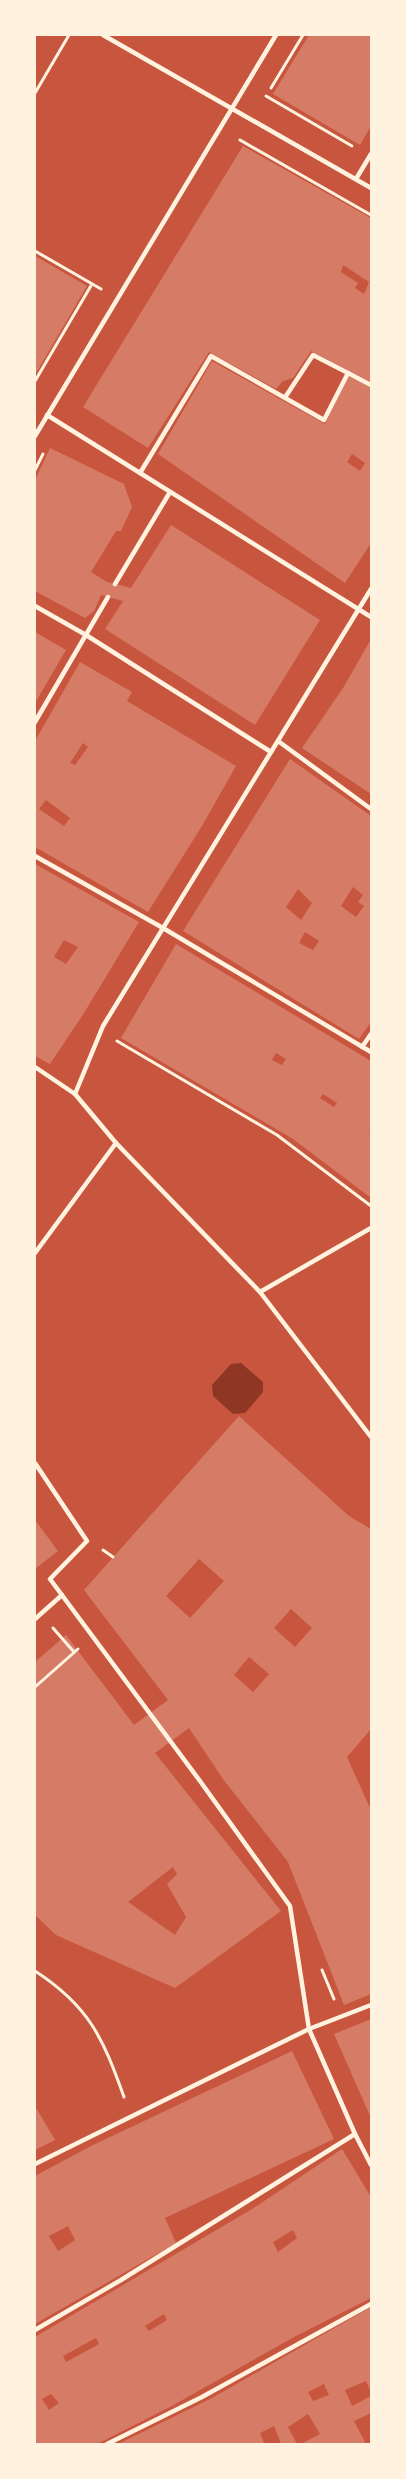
<svg xmlns="http://www.w3.org/2000/svg" width="406" height="2479" font-family="'Source Sans 3',sans-serif">
	<style>
		.water { fill: #8f3625 }
		.building { fill: #d67c66; fill-rule: evenodd }
		.lines { fill: none; stroke-linecap: round; stroke-linejoin: round }
		.path { stroke: #fff3e0; stroke-width: 3 }
		.pedestrian { stroke: #fff3e0; stroke-width: 4.5 }
	</style>
	<rect width="100%" height="100%" fill="#c8553d"/>
	<path class="water" d="M241 1363 263 1382V1392L245 1413 233 1414 213 1396 212 1385 231 1364Z"/>
	<g class="building">
		<path d="M309 35H371V126L360 145 273 94Z"/>
		<path d="M243 146 371 218V382L311 351 293 378 283 381 276 389 209 352 148 448 83 407ZM343 265 369 282 364 294 355 288 358 283 341 272Z"/>
		<path d="M35 256 87 286 35 375Z"/>
		<path d="M212 361 325 424 348 376 371 387V543L345 583 158 454ZM352 454 365 463 360 471 347 462Z"/>
		<path d="M50 448 124 484 132 507 121 531H116L91 572 107 582 131 588 171 525 320 620 255 725 105 629 123 601 101 595 94 611 85 618 35 591V480Z"/>
		<path d="M35 632 66 650 35 703Z"/>
		<path d="M371 639V794L302 748 343 688Z"/>
		<path d="M80 662 132 692 127 701 236 766 202 826 148 912 35 847V741ZM83 743 88 747 75 765 70 763ZM46 800 70 818 64 826 39 809Z"/>
		<path d="M290 759 371 816V1022L359 1039 183 931ZM353 887 363 895 358 902 364 906 356 917 341 906ZM298 889 312 903 301 920 286 907ZM305 932 319 941 313 950 299 943Z"/>
		<path d="M35 864 139 922 84 1013 50 1064 35 1056ZM64 940 78 947 66 964 54 957Z"/>
		<path d="M176 944 371 1061V1130L369 1133 371 1134V1198L293 1139 121 1038ZM276 1053 286 1059 282 1065 272 1060ZM323 1094 337 1103 334 1107 320 1098Z"/>
		<path d="M239 1416 349 1516 371 1529V1729L347 1757 371 1810V1994L344 2005 288 1862 223 1779 189 1728 155 1753 281 1911 175 1988 56 1935 35 1915V1662L66 1635 134 1725 168 1700 84 1590ZM199 1559 224 1581 190 1618 166 1596ZM291 1609 312 1628 295 1647 274 1628ZM249 1657 269 1674 253 1692 234 1675ZM173 1867 177 1874 167 1884 186 1917 175 1935 128 1902Z"/>
		<path d="M35 1520 58 1551 35 1569Z"/>
		<path d="M371 2019V2118L334 2034Z"/>
		<path d="M292 2051 334 2139 165 2218 176 2243 35 2324V2176L91 2146ZM68 2226 75 2240 58 2251 49 2236Z"/>
		<path d="M35 2106 55 2140 35 2150Z"/>
		<path d="M342 2149 371 2197V2298L294 2337 170 2407 97 2444H35V2337L252 2209ZM293 2230 297 2238 278 2252 273 2242ZM164 2314 167 2320 149 2331 145 2326ZM96 2338 99 2344 66 2362 63 2356ZM51 2394 59 2403 49 2410 42 2399Z"/>
		<path d="M371 2307V2392L366 2381 345 2390 352 2406 371 2396V2413L354 2421 366 2444H301L320 2434 308 2414 288 2427 297 2444H281L274 2426 260 2433 264 2443 261 2444H118L212 2398ZM324 2384 329 2395 313 2401 308 2392Z"/>
	</g>
	<g class="lines">
		<g class="path">
			<path d="M271 88 303 35"/>
			<path d="M35 93 69 35"/>
			<path d="M266 96 352 146"/>
			<path d="M240 140 371 215"/>
			<path d="M35 251 101 289"/>
			<path d="M35 381 92 284"/>
			<path d="M35 470 43 454"/>
			<path d="M117 1041 277 1135 371 1206"/>
			<path d="M103 1550 113 1557"/>
			<path d="M53 1628 74 1652"/>
			<path d="M35 1687 78 1649"/>
			<path d="M322 1970 334 1999"/>
			<path d="M35 1971C89 2006 103 2038 124 2097"/>
		</g>
		<g class="pedestrian">
			<path d="M103 35 371 188"/>
			<path d="M356 179 371 154"/>
			<path d="M348 373 371 385"/>
			<path d="M47 415 371 617"/>
			<path d="M35 436 276 35"/>
			<path d="M140 473 211 356 324 420 348 373 313 355 286 396"/>
			<path d="M115 584 170 492"/>
			<path d="M35 606 86 635 271 752"/>
			<path d="M35 722 108 597"/>
			<path d="M278 741 371 809"/>
			<path d="M35 856 163 928 371 1052"/>
			<path d="M362 1047 371 1034"/>
			<path d="M35 1067 75 1094 116 1143 260 1292 371 1437"/>
			<path d="M75 1094 103 1026 371 589"/>
			<path d="M35 1253 116 1143"/>
			<path d="M260 1292 371 1228"/>
			<path d="M35 1463 87 1541 50 1579 200 1781 290 1906 309 2029 355 2134 371 2165"/>
			<path d="M35 1619 62 1595"/>
			<path d="M35 2164 309 2029 371 2005"/>
			<path d="M35 2330 121 2280 355 2134"/>
			<path d="M107 2444 202 2397 371 2304"/>
		</g>
	</g>
	<rect width="406" height="2479" fill="none" stroke="#fff3e0" stroke-width="72"/>
</svg>
